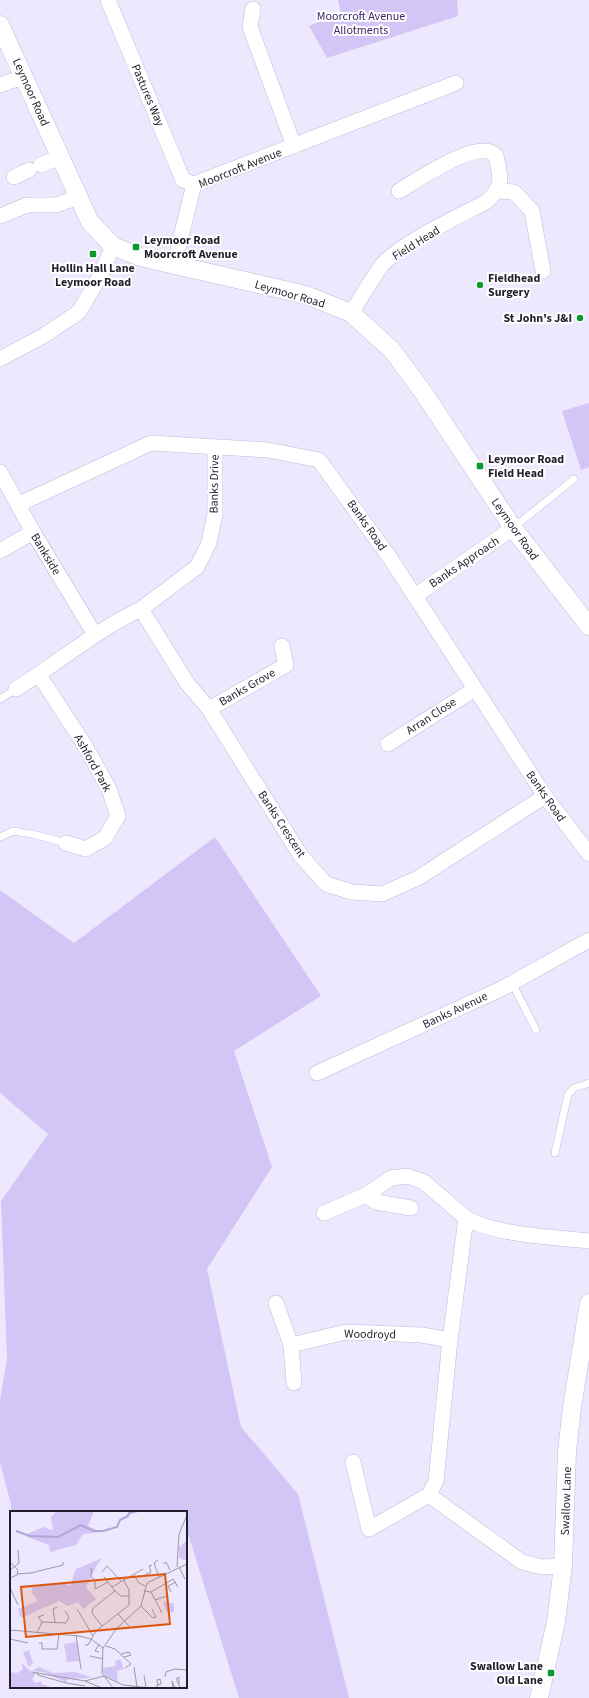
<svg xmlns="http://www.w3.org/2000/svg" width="589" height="1698" font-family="'Source Sans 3',sans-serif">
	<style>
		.green { fill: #d1c6f6 }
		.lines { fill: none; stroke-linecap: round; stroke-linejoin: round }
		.service-casing { stroke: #c1badb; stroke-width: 8 }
		.minor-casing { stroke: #c1badb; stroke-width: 16 }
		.tertiary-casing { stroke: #c1badb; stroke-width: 19 }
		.service { stroke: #fff; stroke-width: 7 }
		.minor { stroke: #fff; stroke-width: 15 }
		.tertiary { stroke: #fff; stroke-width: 18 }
		.poi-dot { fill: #0e9930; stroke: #fff; stroke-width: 1.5 }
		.labels { text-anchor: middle; stroke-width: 4; stroke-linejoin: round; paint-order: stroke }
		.park-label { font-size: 12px; fill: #3d2965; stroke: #fff }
		.street-label { font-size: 12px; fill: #221f2b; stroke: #fff }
		.poi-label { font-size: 12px; font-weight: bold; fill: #221f2b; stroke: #fff; text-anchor: start }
		.inset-river { fill: none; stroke: #b2a6d8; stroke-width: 2 }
		.inset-road { fill: none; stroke: #9c98a9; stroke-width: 1 }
		.view { fill: #de560e; fill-opacity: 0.15; stroke: #de560e; stroke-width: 2 }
		.inset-edge { fill: none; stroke: #221f2b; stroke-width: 2 }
	</style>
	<rect width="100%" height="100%" fill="#ede8fd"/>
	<g class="green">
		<path d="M338 0H457L458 16 327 58 309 26 341 13Z"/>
		<path d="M589 403V467L581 470 562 411Z"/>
		<path d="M215 837 321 996 234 1051 272 1167 207 1269 241 1427 298 1494 349 1698H239L186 1527V1512H11V1504L0 1463V1400L7 1359 1 1201 48 1134 0 1093V890L74 943Z"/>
	</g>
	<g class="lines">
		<g class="service-casing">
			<g id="service">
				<path d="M513 528 574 479"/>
				<path d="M0 699 16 689"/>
				<path d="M0 837 13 831 32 834 66 843"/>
				<path d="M512 983 536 1030"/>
				<path d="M555 1153 568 1094 574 1088 589 1083"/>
			</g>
		</g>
		<g class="minor-casing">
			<g id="minor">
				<path d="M108 0 183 180 194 184"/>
				<path d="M253 9 250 27 294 146"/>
				<path d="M0 85 23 77"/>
				<path d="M41 165 60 157"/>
				<path d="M14 177 29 170"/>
				<path d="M498 191 514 192 532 211 543 271"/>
				<path d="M0 216 27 205H56L79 197"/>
				<path d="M174 266 194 184 456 83"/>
				<path d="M351 313C362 297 371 279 383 264 404 241 458 217 486 202 504 187 501 177 496 156 481 136 416 181 399 191"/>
				<path d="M0 359 43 336 79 312 100 276 113 246"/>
				<path d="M0 472 33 532 95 635"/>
				<path d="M19 504 151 443 268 450 319 460 390 558 545 796 589 854"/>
				<path d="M0 551 33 532"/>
				<path d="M415 596 513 528"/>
				<path d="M141 609 197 567 209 543 215 514V447"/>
				<path d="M39 675 84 744 109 789 118 816 105 838 86 849 66 843"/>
				<path d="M16 689C58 663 96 630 141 609L187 683 209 709 301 856 326 884 352 892 382 894 418 878 545 796"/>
				<path d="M209 709 286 665 282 646"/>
				<path d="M388 744 475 689"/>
				<path d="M317 1073 501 989 589 940"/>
				<path d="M366 1195 376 1202 411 1208"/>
				<path d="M324 1213 366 1195 391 1178 407 1176 424 1182 466 1218 450 1340 436 1481 429 1495"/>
				<path d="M466 1218C494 1235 555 1237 589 1241"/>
				<path d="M276 1303 291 1345 346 1332 422 1335 450 1340"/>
				<path d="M291 1345 294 1383"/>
				<path d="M353 1462 369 1529 429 1495 522 1562 542 1567 563 1566"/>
			</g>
		</g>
		<g class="tertiary-casing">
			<g id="tertiary">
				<path d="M0 25 90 222 113 246 140 257 306 295 351 313 392 350 425 395 513 528 589 626"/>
				<path d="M539 1698 556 1622 563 1566 567 1451 572 1407 589 1303"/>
			</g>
		</g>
		<use href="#service" class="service"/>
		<use href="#minor" class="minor"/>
		<use href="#tertiary" class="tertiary"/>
	</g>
	<g class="poi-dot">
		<rect x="132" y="243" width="8" height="8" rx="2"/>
		<rect x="89" y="250" width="8" height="8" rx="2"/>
		<circle cx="480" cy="285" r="4"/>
		<circle cx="580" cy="318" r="4"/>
		<rect x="476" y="462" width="8" height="8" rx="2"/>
		<rect x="547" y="1669" width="8" height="8" rx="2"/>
	</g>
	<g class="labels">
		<g class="park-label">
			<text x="361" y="20">Moorcroft Avenue<tspan x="361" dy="14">Allotments</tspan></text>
		</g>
		<g class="street-label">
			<text transform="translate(31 92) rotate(66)" y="4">Leymoor Road</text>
			<text transform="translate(148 95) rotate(67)" y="4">Pastures Way</text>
			<text transform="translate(240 168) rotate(-22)" y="4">Moorcroft Avenue</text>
			<text transform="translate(416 243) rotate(-32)" y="4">Field Head</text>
			<text transform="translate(290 294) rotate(16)" y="4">Leymoor Road</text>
			<text transform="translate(214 484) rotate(-89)" y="4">Banks Drive</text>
			<text transform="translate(367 525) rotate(55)" y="4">Banks Road</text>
			<text transform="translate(515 529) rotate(55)" y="4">Leymoor Road</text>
			<text transform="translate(46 554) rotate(59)" y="4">Bankside</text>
			<text transform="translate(464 562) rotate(-34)" y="4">Banks Approach</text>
			<text transform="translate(247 687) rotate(-30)" y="4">Banks Grove</text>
			<text transform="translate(431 716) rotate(-33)" y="4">Arran Close</text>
			<text transform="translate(93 763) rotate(61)" y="4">Ashford Park</text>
			<text transform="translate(546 796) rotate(55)" y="4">Banks Road</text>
			<text transform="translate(282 824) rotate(57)" y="4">Banks Crescent</text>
			<text transform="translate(455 1010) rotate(-25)" y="4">Banks Avenue</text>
			<text transform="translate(370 1334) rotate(1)" y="4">Woodroyd</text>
			<text transform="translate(566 1501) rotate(-88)" y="4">Swallow Lane</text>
		</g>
		<g class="poi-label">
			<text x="144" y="244">Leymoor Road<tspan x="144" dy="14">Moorcroft Avenue</tspan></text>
			<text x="93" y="272" text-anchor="middle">Hollin Hall Lane<tspan x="93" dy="14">Leymoor Road</tspan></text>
			<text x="488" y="282">Fieldhead<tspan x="488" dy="14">Surgery</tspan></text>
			<text x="572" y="322" text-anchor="end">St John's J&amp;I</text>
			<text x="488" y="463">Leymoor Road<tspan x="488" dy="14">Field Head</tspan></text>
			<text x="543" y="1670" text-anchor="end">Swallow Lane<tspan x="543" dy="14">Old Lane</tspan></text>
		</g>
	</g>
	<g transform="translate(10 1511)">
		<rect width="177" height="177" fill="#ede8fd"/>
		<path d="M47 0H84L78 15 91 21 73 23 66 34 40 41 39 34 17 26 19 22 34 16 41 19 43 18 41 6ZM177 30V48L173 49 169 46V36ZM93 47 88 52 76 76 86 88 73 98 68 91 58 95 49 90 11 107 8 98 28 90 22 82V76L54 72 60 75 66 58ZM155 90 157 92H164V101L157 102 153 91ZM67 131 69 150 57 151 54 133ZM19 139 23 152 19 156 13 141ZM110 148 114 158 107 160 108 171 94 164 93 161V157L106 155 105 150ZM11 151 21 161 26 162 22 168 25 172 32 170 31 173 44 177H0V161L7 162 13 158ZM29 156 43 162 65 161 83 167 57 168V172L33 161 22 160Z" fill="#d1c6f6"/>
		<path class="inset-river" d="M6 20 20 25 48 26 71 14 84 20H93L107 16 110 9 118 5 119 2 128 0"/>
		<path class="inset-road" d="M148 49 144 52 149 66M0 51 8 59 7 64 0 67M153 53 156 51 160 59M167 56 169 23 177 4M169 56 175 68M80 58H82L81 65 85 70V78L98 71M0 59 9 52 8 39M92 61 97 55 111 70M7 63 21 62 53 54V51M124 64 129 72 135 75M135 64 141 61 139 55 142 54M102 76 133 58M0 77 8 94M105 80 111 85H119M134 80 141 81 152 102M141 81 163 68 168 76M161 81 158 75 166 71M145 89 157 85M131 95 143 107 146 106 142 98M67 98 83 125M108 103 119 115M32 111 56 112 59 106 55 100M45 111 43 98 47 96M92 115 82 102 83 97 105 80 94 66M0 119 69 125 81 128 93 137M27 122 32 111 28 106 34 104M66 124 71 158M0 128 18 132M29 132H32V138H47L49 123M89 133 85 140 89 141M75 134H78L86 120 119 94V79L113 68M96 135 105 138 121 153 115 157M93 137 107 117 131 95 137 72 177 53M93 137 92 162 103 177M177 137V157M111 143 119 141 121 144 114 146M80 145 93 148M124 156 127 176M21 161 75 170 94 165M27 161 28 164 56 172 75 175M134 164 136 176M94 165 113 174 140 177M155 166 156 161 165 158 177 159M75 170 92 177M169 173V166L166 168 170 176M147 177V174H148L151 173 150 168 147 169 148 174M163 177 162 170 165 177"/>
		<path class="view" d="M155 63 160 113 16 126 11 76Z"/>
		<rect width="177" height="177" class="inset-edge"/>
	</g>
</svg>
